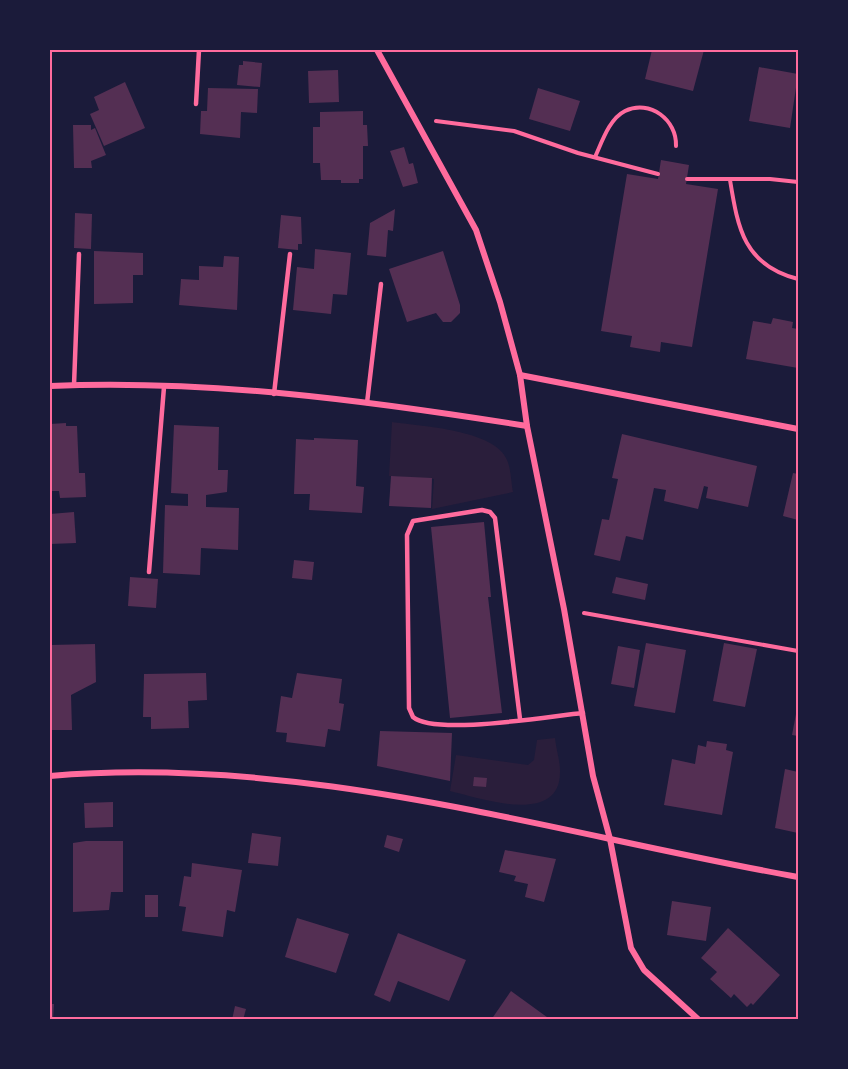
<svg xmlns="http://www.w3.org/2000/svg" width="848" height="1069" font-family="'IBM Plex Sans',sans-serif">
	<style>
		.green { fill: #2a1e3b }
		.building { fill: #542f53 }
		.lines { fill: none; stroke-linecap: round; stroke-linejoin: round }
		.path { stroke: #ff6b9d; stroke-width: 4 }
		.service { stroke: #ff6b9d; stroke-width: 4.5 }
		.minor { stroke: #ff6b9d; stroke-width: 6 }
		.neatline { fill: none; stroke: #ff6b9d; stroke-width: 2 }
	</style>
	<rect width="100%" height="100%" fill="#1b1b3a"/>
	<g class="green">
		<path d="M392 422C420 426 496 430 507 460 511 469 511 482 513 492L432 509 434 479 389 476Z"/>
		<path d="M555 738C556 749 560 760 560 771 561 827 480 798 450 791L456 755 528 765 534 760 537 740Z"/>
	</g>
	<g class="building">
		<path d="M652 50H704L693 91 645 79Z"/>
		<path d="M243 61 262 63 260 87 237 85 239 65H243Z"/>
		<path d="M759 67 798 74 790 128 749 121Z"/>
		<path d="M338 70 339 102 309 103 308 71Z"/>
		<path d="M125 82 145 128 104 146 90 114 99 110 94 97Z"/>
		<path d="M208 88 258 89 257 113 241 112 240 138 200 134 201 111H207Z"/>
		<path d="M538 88 580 101 570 131 529 119Z"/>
		<path d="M363 111V125H367L368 146H363V179H359V183H341V180H321L320 163H313V127H320V112Z"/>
		<path d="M73 125H91V130L95 128 106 155 91 161 92 168H74Z"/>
		<path d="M404 147 409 164 413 163 418 183 403 187 390 151Z"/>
		<path d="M661 160 689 165 686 184 718 189 692 347 661 342 660 352 630 347 632 336 601 331 627 174 658 179Z"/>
		<path d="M395 209 393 231 388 230 386 257 367 255 370 223Z"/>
		<path d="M75 213 92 214 91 249 74 248Z"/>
		<path d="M281 215 301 217 302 244H298V250L278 248Z"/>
		<path d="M315 249 351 253 347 295 333 294 331 314 293 310 297 267 314 269Z"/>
		<path d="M94 251 143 253V275H133V303L94 304Z"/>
		<path d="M443 251 460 305V313L451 322H443L436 313 407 322 389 269Z"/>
		<path d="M224 256 239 257 237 310 179 305 181 279 199 280V266L223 267Z"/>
		<path d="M773 318 793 322 792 328 798 329V368L746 359 753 321 771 324Z"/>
		<path d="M66 423V426H77L79 473H85L86 497 60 498 59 491H50V424Z"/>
		<path d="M174 425 219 427 218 470H228L227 492 206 495V507L239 508 238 550 201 548 200 575 163 573 165 505 188 506V494L171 493Z"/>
		<path d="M622 434 757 466 748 507 706 498 708 487 704 486 698 509 664 501 666 490 654 488 643 540 626 536 620 561 594 555 602 519 609 520 618 479 612 478Z"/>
		<path d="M314 438 358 440 356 486 364 487 362 513 309 510 310 494H294L296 439 314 440Z"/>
		<path d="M793 473 798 474V520L783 516Z"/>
		<path d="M391 476 432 478 431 508 389 506Z"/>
		<path d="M74 512 76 543 50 544V514Z"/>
		<path d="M484 522 491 597H488L502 713 450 718 431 527Z"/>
		<path d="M294 560 314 562 312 580 292 578Z"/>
		<path d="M130 577 158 579 156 608 128 606Z"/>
		<path d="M616 577 648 584 645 600 612 593Z"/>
		<path d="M646 643 686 650 675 713 634 706Z"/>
		<path d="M724 643 757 649 745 707 713 701Z"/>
		<path d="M95 644 96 682 71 695 72 730H50V645Z"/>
		<path d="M618 646 640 650 634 688 611 684Z"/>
		<path d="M206 673 207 700 188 701 189 728 151 729V717H143L144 674Z"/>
		<path d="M297 673 342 679 339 703 344 704 340 731 328 729 325 747 286 742 287 733 276 732 281 696 292 698Z"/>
		<path d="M796 714H798V736L792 735Z"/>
		<path d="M380 731 452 733 450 781 377 766Z"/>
		<path d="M707 741 727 744 726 750 733 752 722 815 664 805 672 759 695 764 698 745 706 747Z"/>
		<path d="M785 769 798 772V833L775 828Z"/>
		<path d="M474 777 487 778 486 787 473 786Z"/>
		<path d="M113 802V827L85 828 84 803Z"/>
		<path d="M252 833 281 837 278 866 248 863Z"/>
		<path d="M387 835 403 839 399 852 384 847Z"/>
		<path d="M86 841H123V892H111L109 910 73 912V843Z"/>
		<path d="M505 850 556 859 544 902 525 897 528 884 514 881 516 876 499 872Z"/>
		<path d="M192 863 242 870 235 912 227 910 223 937 182 931 186 907 179 906 184 876 191 877Z"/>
		<rect x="145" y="895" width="13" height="22"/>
		<path d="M672 901 711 907 706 941 667 935Z"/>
		<path d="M297 918 349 934 336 973 285 957Z"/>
		<path d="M728 928 780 975 753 1005 751 1003 747 1007 734 994 731 998 710 979 717 972 701 958Z"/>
		<path d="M398 933 466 960 449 1001 398 981 390 1002 374 995Z"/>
		<path d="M511 991 551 1020H491Z"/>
		<path d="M50 1004H54L53 1020H50Z"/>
		<path d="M235 1006 246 1009 243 1020H232Z"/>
	</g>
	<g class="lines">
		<g class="path">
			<path d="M436 121 514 131 578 153 658 174"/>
			<path d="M595 157C602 142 609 119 625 111 650 99 677 120 676 146"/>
			<path d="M687 179H770L798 182"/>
			<path d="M730 180C738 229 744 265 798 279"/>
			<path d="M584 613 798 651"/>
		</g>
		<g class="service">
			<path d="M196 104 199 50"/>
			<path d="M74 385 79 254"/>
			<path d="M274 394 290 254"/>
			<path d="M367 403 381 284"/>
			<path d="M149 572 164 387"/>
			<path d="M520 719 495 518 490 512 482 510 413 521 407 535 409 708 413 717C435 736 550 716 583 713"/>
		</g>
		<g class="minor">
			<path d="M377 50 476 230 500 302 520 375 527 426 564 609 593 776 610 839 631 948 644 970 699 1020"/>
			<path d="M520 375 798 429"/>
			<path d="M50 386C209 379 370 401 527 426"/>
			<path d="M50 776C303 754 552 833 798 877"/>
		</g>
	</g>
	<rect width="848" height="1069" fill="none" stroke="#1b1b3a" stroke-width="102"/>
	<rect x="51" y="51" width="746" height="967" class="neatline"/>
</svg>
